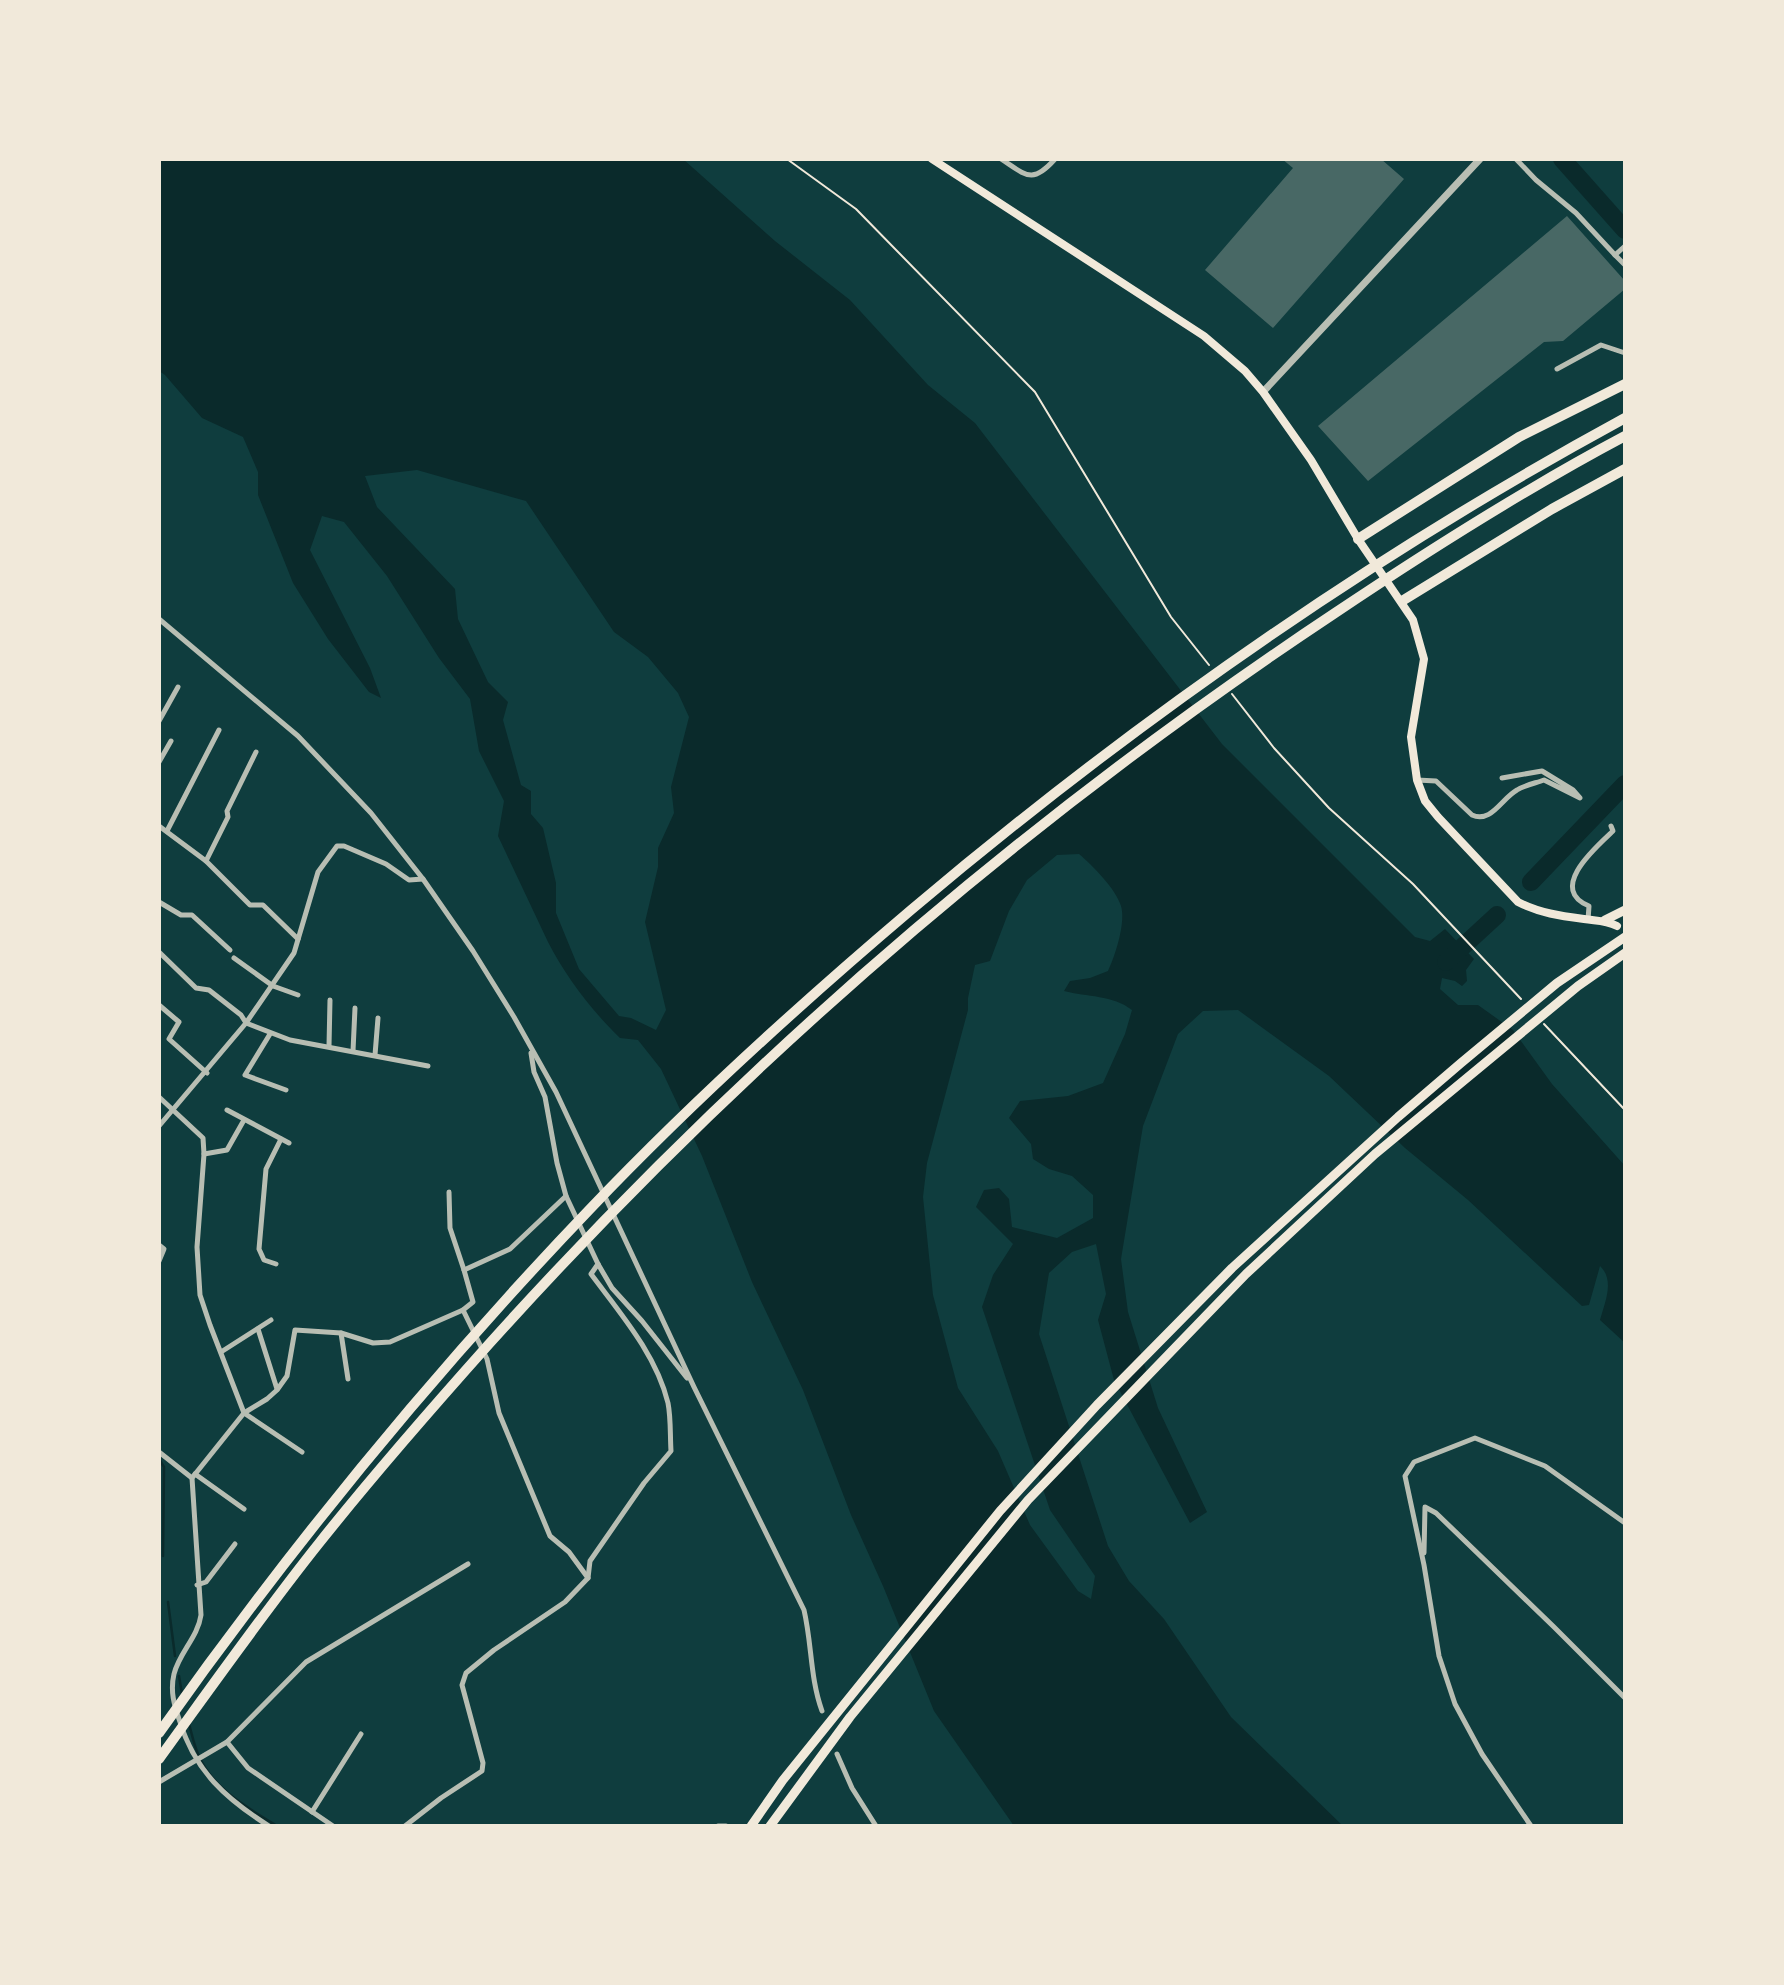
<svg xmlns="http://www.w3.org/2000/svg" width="1784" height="1985" font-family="'DejaVu Sans',sans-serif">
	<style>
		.water { fill: #0a2a2b; fill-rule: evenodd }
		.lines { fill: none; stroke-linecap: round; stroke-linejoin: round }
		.stream { stroke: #0a2a2b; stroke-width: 2.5 }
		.river { stroke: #0a2a2b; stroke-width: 18 }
		.building { fill: #486865 }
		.path { stroke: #f1e9da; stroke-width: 2 }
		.minor { stroke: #b8beb3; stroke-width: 5 }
		.tertiary { stroke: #b8beb3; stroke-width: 7 }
		.secondary { stroke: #f1e9da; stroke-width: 8 }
		.trunk { stroke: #f1e9da; stroke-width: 9 }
		.motorway { stroke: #f1e9da; stroke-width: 10 }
	</style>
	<rect width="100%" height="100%" fill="#0f3d3e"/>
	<path class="water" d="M159 159H683L775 241 850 300 928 385 975 423 1222 744 1415 937 1430 941 1445 929 1474 959 1466 970 1467 981 1462 986 1455 981 1442 978 1440 989 1458 1005H1478L1513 1030 1552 1084 1625 1166V1343L1600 1320C1605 1302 1615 1280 1600 1266L1589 1305 1582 1306 1468 1200 1405 1148 1329 1076 1238 1010 1203 1011 1178 1034 1143 1126 1121 1259 1128 1312 1158 1408 1207 1512 1190 1523 1114 1380 1098 1320 1106 1294 1096 1244 1072 1252 1049 1273 1039 1334 1108 1546 1129 1581 1164 1619 1231 1717 1343 1826H1014L934 1711 883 1586 851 1515 803 1390 752 1282 702 1156 661 1069 638 1040 620 1038C592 1011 566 977 548 942L498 836 504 801 479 751 470 699 439 658 387 576 344 522 322 516 310 550 370 668 381 698 369 692 328 639 293 583 258 495V472L243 437 202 418 165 375 159 371ZM417 470 526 501 614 632 648 657 678 693 689 717 671 787 674 813 658 848V867L645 922 666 1010 656 1030 631 1018 619 1016 579 969 556 913V883L543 828 531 814V791L521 785 503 720 508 702 488 682 458 619 455 589 377 507 365 476ZM1079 854C1093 866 1116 889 1121 906 1126 923 1115 956 1108 971L1090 978 1070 981 1064 991C1087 997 1113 995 1132 1010L1125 1034 1103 1083 1068 1096 1020 1101 1009 1118 1031 1144 1033 1159 1049 1169 1072 1176 1093 1195V1218L1057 1238 1012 1227 1009 1199 999 1188 984 1190 976 1207 1013 1244 993 1275 982 1307 1050 1510 1095 1576 1091 1599 1078 1591 1030 1525 998 1451 958 1388 933 1295 923 1197 927 1163 968 1010V998L975 965 990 961 1009 911 1027 880 1057 855Z"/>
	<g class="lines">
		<g class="stream">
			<path d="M159 1459 164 1467 163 1556"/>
			<path d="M168 1602 175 1656"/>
			<path d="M179 1676 182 1694"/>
			<path d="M189 1724C192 1734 194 1746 199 1756 213 1789 248 1808 277 1826"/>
		</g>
		<g class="river">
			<path d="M1562 159 1625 230"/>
			<path d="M1531 882 1625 784"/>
			<path d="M1446 962 1497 915"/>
		</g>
	</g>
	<g class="building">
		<path d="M1282 159H1381L1404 179 1273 328 1205 270 1293 168Z"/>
		<path d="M1567 216 1625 281V289L1563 341 1544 342 1368 481 1318 426Z"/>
	</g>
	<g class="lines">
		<g class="path">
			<path d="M787 159 856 209 1035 392 1171 617 1209 665"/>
			<path d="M1232 694 1274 748 1329 808 1413 884 1521 999"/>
			<path d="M1544 1024 1625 1110"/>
		</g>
		<g class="minor">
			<path d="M1001 159C1026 175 1032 185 1055 159"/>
			<path d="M1516 159 1536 180 1576 213 1615 255 1625 246"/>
			<path d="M1615 255 1625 265"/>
			<path d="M1557 369 1601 345 1625 353"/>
			<path d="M159 619 298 736 371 813 423 879 473 951 514 1017 556 1092 694 1387 804 1610C812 1644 810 1678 822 1711"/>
			<path d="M159 721 178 687"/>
			<path d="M159 762 171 741"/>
			<path d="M1417 780 1436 781 1472 815C1491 824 1502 798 1517 790 1525 785 1536 783 1544 780L1580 798 1573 790 1542 771 1502 778"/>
			<path d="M159 826 206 861 250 905H263L298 939"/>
			<path d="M167 831 219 730"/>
			<path d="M206 861 228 817 227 811 256 752"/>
			<path d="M159 902 181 915H192L230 950"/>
			<path d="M1588 920 1589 906C1547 889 1596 847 1613 831L1611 826"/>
			<path d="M159 952 196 988 209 990 241 1015 246 1023 290 1040 428 1066"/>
			<path d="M234 958 273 986 298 995"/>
			<path d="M159 1005 179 1022 169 1039 207 1073"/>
			<path d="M270 1034 245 1075 286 1090"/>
			<path d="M329 1046 330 1000"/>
			<path d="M353 1051 355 1008"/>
			<path d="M531 1053 534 1072 545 1097 557 1163 566 1196 598 1264 612 1288 642 1321 687 1378"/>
			<path d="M375 1055 378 1018"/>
			<path d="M159 1097 203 1138 204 1154 197 1247 200 1295 210 1325 244 1413 302 1452"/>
			<path d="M227 1110 289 1143"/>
			<path d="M159 1126 246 1023 294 953 318 872 337 846H344L386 864 409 880 423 879"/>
			<path d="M204 1154 227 1150 244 1120"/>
			<path d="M449 1192 450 1228 464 1270"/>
			<path d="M159 1245 164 1249 159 1261"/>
			<path d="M276 1264 264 1260 259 1249 266 1169 281 1139"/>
			<path d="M463 1310 487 1359 499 1413 550 1536 569 1552 588 1578"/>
			<path d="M258 1329 277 1389"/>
			<path d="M341 1333 348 1379"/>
			<path d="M221 1352 271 1320"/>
			<path d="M159 1452 192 1478"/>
			<path d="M195 1474 244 1509"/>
			<path d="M1424 1553 1425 1507 1436 1513 1554 1627 1625 1698"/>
			<path d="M197 1585 206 1582 235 1544"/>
			<path d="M227 1742 248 1768 333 1826"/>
			<path d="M837 1754 852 1788 876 1826"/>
			<path d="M159 1782 227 1742 306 1662 468 1564"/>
			<path d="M312 1812 361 1734"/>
			<path d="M269 1826C226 1799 195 1771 180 1722 174 1705 170 1691 174 1674 179 1653 198 1637 201 1615L192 1478 244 1413 267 1399 277 1390 287 1376 295 1330 341 1333 373 1343 390 1342 463 1310 473 1302 464 1270 510 1249 566 1196"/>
			<path d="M405 1826 441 1798 482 1771 483 1763 462 1685 466 1673 494 1650 565 1602 588 1578 590 1561 644 1483 671 1451C670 1436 671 1418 668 1403 656 1354 620 1313 591 1274L598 1264"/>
			<path d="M718 1826H726"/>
			<path d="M1531 1826 1482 1754 1455 1704 1439 1656 1424 1565 1405 1476 1414 1462 1475 1438 1545 1466 1625 1523"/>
		</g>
		<path class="tertiary" d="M1263 392 1480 159"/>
		<path class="secondary" d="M932 159 1204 336 1245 371 1263 392 1311 460 1358 539 1413 620 1424 659 1411 737 1417 780 1425 801 1438 817 1518 902C1539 913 1561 916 1584 919 1597 921 1605 920 1617 926"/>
		<g class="trunk">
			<path d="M1605 920 1625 910"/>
			<path d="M751 1826 783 1780 1000 1511 1097 1405 1232 1268 1398 1117 1461 1063 1557 983 1625 937"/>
			<path d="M770 1826 850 1717 1028 1500 1246 1274 1375 1154 1578 986 1625 953"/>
		</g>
		<g class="motorway">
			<path d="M1358 539 1519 437 1625 384"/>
			<path d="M1402 601 1552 509 1625 469"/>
			<path d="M159 1733C290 1548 433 1373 590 1209 691 1103 799 1005 911 910 1131 724 1371 556 1625 418"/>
			<path d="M159 1759C212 1686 264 1612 320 1542 374 1474 431 1409 489 1344 742 1063 1020 822 1335 613 1429 550 1525 489 1625 436"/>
		</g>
	</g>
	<rect width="1784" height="1985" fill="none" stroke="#f1e9da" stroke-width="322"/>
</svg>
